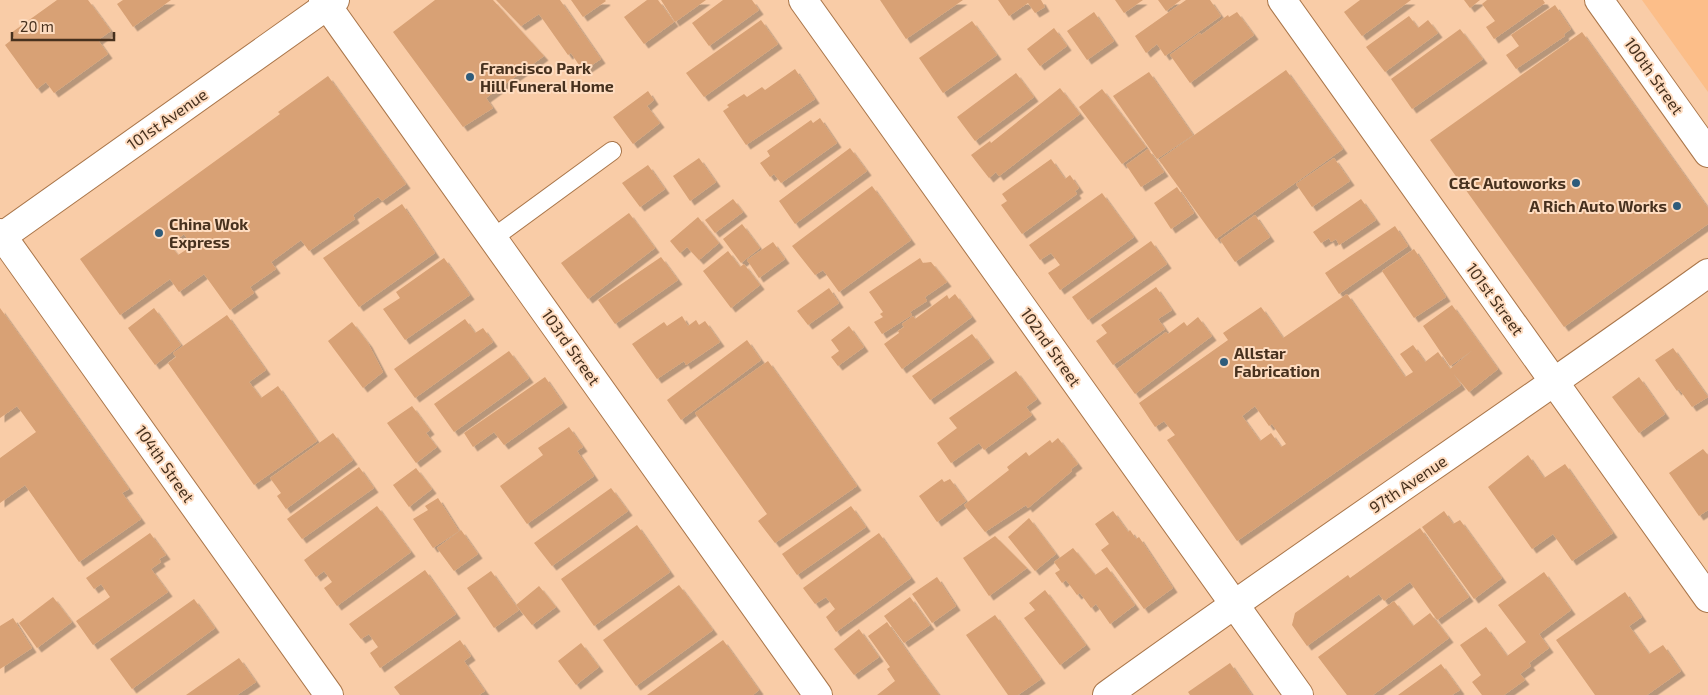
<svg xmlns="http://www.w3.org/2000/svg" width="1708" height="695" font-family="'Exo 2',sans-serif">
	<style>
		.built { fill: #fcbe89 }
		.building { fill: #d8a174; fill-rule: evenodd; filter: url(#shadow) }
		.lines { fill: none; stroke-linecap: round; stroke-linejoin: round }
		.service-casing { stroke: #aa764a; stroke-width: 20 }
		.minor-casing { stroke: #aa764a; stroke-width: 30 }
		.service { stroke: #fff; stroke-width: 18 }
		.minor { stroke: #fff; stroke-width: 28 }
		.poi-dot { fill: #2e5c7b; stroke: #fedcc0; stroke-width: 2 }
		.labels { text-anchor: middle; stroke-width: 4; stroke-linejoin: round; paint-order: stroke }
		.poi-label { font-size: 16px; font-weight: bold; fill: #47311e; stroke: #fedcc0; text-anchor: start }
		.street-label { font-size: 16px; fill: #47311e; stroke: #fedcc0 }
	</style>
	<defs>
		<filter id="shadow"><feDropShadow dx="4.5" dy="4.5" stdDeviation="0" flood-color="#0004"/></filter>
	</defs>
	<rect width="100%" height="100%" fill="#f9cca7"/>
	<path class="built" d="M1642 0H1708V92Z"/>
	<g class="building">
		<path d="M57 0H88L111 31 98 40 108 54 54 93 46 82 37 89 5 45 14 38 11 33Z"/>
		<path d="M123 0H171L133 27 117 4Z"/>
		<path d="M435 0H493L544 56 486 98 493 108 463 127 393 32Z"/>
		<path d="M496 0H560L601 59 583 71 571 53 568 55 539 14 521 26Z"/>
		<path d="M571 0H605L606 1 583 17Z"/>
		<path d="M647 0H658L674 22 644 44 624 17Z"/>
		<path d="M661 0H706L675 22Z"/>
		<path d="M723 0H752L759 10 709 46 692 23Z"/>
		<path d="M880 0H963L906 39Z"/>
		<path d="M998 0H1041L1045 7 1035 13 1028 3 1009 16Z"/>
		<path d="M1115 0H1143L1124 13Z"/>
		<path d="M1158 0H1181L1166 11Z"/>
		<path d="M1186 0H1210L1221 16 1165 56 1157 44 1146 53 1135 36Z"/>
		<path d="M1360 0H1411L1362 36 1344 12Z"/>
		<path d="M1464 0H1480L1470 8Z"/>
		<path d="M1487 0H1543L1545 3 1494 39 1486 27 1495 21 1482 4Z"/>
		<path d="M1555 5 1571 29 1564 34 1565 36 1516 69 1506 55 1519 46 1511 35Z"/>
		<path d="M1094 12 1114 41 1087 60 1067 31Z"/>
		<path d="M1237 12 1254 35 1190 83 1170 55 1200 33 1201 35 1228 15 1229 17Z"/>
		<path d="M1409 16 1418 28 1428 20 1438 33 1385 72 1366 47Z"/>
		<path d="M761 20 778 44 704 97 686 73Z"/>
		<path d="M972 21 997 55 943 93 919 58Z"/>
		<path d="M1054 28 1067 46 1040 66 1027 49Z"/>
		<path d="M1460 29 1483 59 1412 109 1391 79Z"/>
		<path d="M1582 32 1708 208V224L1564 327 1430 140Z"/>
		<path d="M795 69 815 99 746 145 723 111 729 107 727 105 744 94 747 97 762 87 765 90Z"/>
		<path d="M1286 70 1343 149 1216 239 1159 160Z"/>
		<path d="M1149 72 1193 135 1157 159 1113 96Z"/>
		<path d="M1016 73 1034 97 975 141 957 117Z"/>
		<path d="M328 76 406 184 382 201 378 197 353 215 355 219 309 251 301 240 271 262 276 269 250 287 254 293 230 310 204 274 179 292 170 279 120 315 80 259 280 114 278 112ZM184 234 192 246 178 255 170 245Z"/>
		<path d="M1060 88 1080 114 999 176 996 172 989 178 971 155 990 141 991 143Z"/>
		<path d="M1102 89 1146 147 1122 164 1079 107Z"/>
		<path d="M648 91 654 100 647 106 660 123 633 144 613 117Z"/>
		<path d="M820 118 837 143 781 183 774 174 770 177 760 163 770 156 767 151 811 120 813 123Z"/>
		<path d="M850 148 867 171 795 224 779 201Z"/>
		<path d="M1148 149 1164 172 1141 187 1126 165Z"/>
		<path d="M699 158 716 182 690 201 673 176Z"/>
		<path d="M1334 158 1350 181 1312 207 1296 184Z"/>
		<path d="M1051 159 1065 179 1070 175 1079 188 1075 191 1077 194 1022 234 1001 205 1007 201 1002 194Z"/>
		<path d="M648 165 665 189 640 207 622 183Z"/>
		<path d="M872 186 911 240 839 292 823 270 815 275 792 246Z"/>
		<path d="M1177 187 1194 213 1171 229 1154 203Z"/>
		<path d="M1102 193 1134 237 1060 290 1048 273 1060 265 1051 253 1040 260 1029 245Z"/>
		<path d="M733 199 743 212 715 233 705 220Z"/>
		<path d="M1361 199 1376 220 1339 245 1336 239 1331 242 1329 238 1321 243 1313 232Z"/>
		<path d="M402 204 435 253 359 307 323 258Z"/>
		<path d="M629 213 655 248 588 299 561 263Z"/>
		<path d="M1255 215 1270 237 1235 262 1220 240Z"/>
		<path d="M698 217 719 243 699 260 687 247 680 253 670 241Z"/>
		<path d="M742 224 760 248 741 263 723 239Z"/>
		<path d="M1395 226 1408 246 1339 294 1325 273Z"/>
		<path d="M1151 241 1167 264 1088 320 1072 297Z"/>
		<path d="M773 242 785 259 759 278 747 260Z"/>
		<path d="M1414 249 1446 297 1414 318 1382 271Z"/>
		<path d="M728 251 740 267 744 264 760 285 731 308 703 271Z"/>
		<path d="M661 257 678 280 615 324 598 300Z"/>
		<path d="M444 258 470 295 405 340 383 309 400 298 396 292Z"/>
		<path d="M920 258 923 263 931 262 947 282 925 297 927 301 910 312 912 315 882 334 874 322 883 317 880 314 883 312 869 292Z"/>
		<path d="M1156 287 1172 310 1158 319 1165 329 1113 365 1096 341 1107 333 1101 325Z"/>
		<path d="M829 288 839 303 808 325 797 311Z"/>
		<path d="M955 294 972 317 902 369 884 344 899 333 898 331 904 327 902 324 913 316 915 319 947 295 949 299Z"/>
		<path d="M1347 294 1405 377 1413 372 1400 354 1413 345 1425 362 1438 352 1450 369 1473 350 1450 366 1423 326 1452 305 1498 369 1469 392 1453 373 1461 385 1237 541 1167 440 1175 435 1164 421 1155 427 1139 403 1228 340 1223 333 1261 307 1283 338ZM1255 406 1269 426 1272 424 1286 444 1281 447 1271 433 1260 441 1242 416Z"/>
		<path d="M0 308 129 489 122 493 141 519 79 562 25 485 0 503V458L36 432 17 406 0 418Z"/>
		<path d="M154 308 181 345 155 365 128 328Z"/>
		<path d="M227 315 266 370 249 382 261 398 278 386 317 441 254 485 168 363 176 357 173 353Z"/>
		<path d="M682 316 688 326 696 320 699 325 705 321 720 342 686 365 684 361 657 379 632 344 664 322 667 326Z"/>
		<path d="M1198 317 1212 336 1135 394 1117 369 1166 332 1168 334 1184 322 1187 326Z"/>
		<path d="M465 319 475 333 483 328 493 342 415 398 394 369Z"/>
		<path d="M352 322 368 343 383 372 363 388 328 341Z"/>
		<path d="M849 326 864 347 838 366 831 357 839 351 831 340Z"/>
		<path d="M972 334 990 358 930 400 912 376Z"/>
		<path d="M747 340 761 360 681 420 667 400Z"/>
		<path d="M1673 348 1708 397 1692 407 1679 389 1677 391 1655 360Z"/>
		<path d="M509 351 529 378 454 432 434 404Z"/>
		<path d="M768 361 857 486 775 543 758 521 767 514 695 413Z"/>
		<path d="M1016 371 1037 399 1026 407 1032 415 984 450 979 443 951 463 937 443 957 428 949 418Z"/>
		<path d="M545 377 563 403 504 445 494 432 473 447 464 433Z"/>
		<path d="M1639 377 1665 414 1639 433 1612 397Z"/>
		<path d="M412 406 430 430 426 433 437 447 416 463 387 423Z"/>
		<path d="M569 427 583 447 577 451 594 476 527 524 500 486 543 455 538 448Z"/>
		<path d="M333 433 353 460 286 509 277 496 281 493 270 478Z"/>
		<path d="M1058 438 1078 464 1071 469 1072 471 1028 508 1026 505 985 532 964 505 1009 470 1007 467 1026 452 1029 456 1050 440 1052 443Z"/>
		<path d="M1703 449 1708 455V510L1699 516 1669 473Z"/>
		<path d="M1528 455 1544 478 1565 464 1613 533 1572 561 1553 534 1532 549 1488 487Z"/>
		<path d="M359 467 374 488 302 539 287 519Z"/>
		<path d="M416 468 432 489 409 507 393 485Z"/>
		<path d="M942 479 944 482 950 479 966 501 937 522 919 496Z"/>
		<path d="M611 488 628 511 552 566 534 543Z"/>
		<path d="M438 498 459 531 433 548 413 519 428 510 425 506Z"/>
		<path d="M377 506 411 552 337 606 324 588 332 582 324 571 316 577 304 560Z"/>
		<path d="M851 506 866 527 797 575 782 554Z"/>
		<path d="M1113 511 1128 532 1130 530 1136 539 1139 537 1173 588 1144 609 1101 550 1109 544 1095 524Z"/>
		<path d="M1444 511 1453 524 1460 520 1502 578 1474 599 1422 527Z"/>
		<path d="M1029 518 1056 554 1035 571 1008 537Z"/>
		<path d="M637 525 670 572 594 626 561 579Z"/>
		<path d="M1420 528 1469 597 1437 620 1410 582 1384 601 1379 594 1307 646 1292 625 1295 613 1348 575 1350 578Z"/>
		<path d="M461 530 478 554 454 571 437 548Z"/>
		<path d="M150 533 166 555 159 559 161 562 151 569 168 592 93 645 76 621 110 597 101 584 94 589 86 578Z"/>
		<path d="M879 533 911 578 836 632 826 617 835 609 826 597 815 604 803 588Z"/>
		<path d="M995 536 1027 568 989 596 963 558Z"/>
		<path d="M1073 548 1095 575 1107 567 1135 605 1110 624 1096 604 1091 608 1080 593 1077 595 1066 580 1062 583 1055 573 1060 570 1054 562Z"/>
		<path d="M425 570 456 614 380 668 370 653 378 647 373 640 369 634 361 639 349 624Z"/>
		<path d="M491 571 519 610 494 628 467 588Z"/>
		<path d="M1544 572 1571 610 1539 634 1549 648 1529 663 1531 666 1520 674 1525 680 1504 695H1482L1472 682 1481 675 1460 645 1486 627 1507 656 1526 642 1498 605Z"/>
		<path d="M937 577 956 606 932 623 912 594Z"/>
		<path d="M679 585 713 630 636 686 603 640Z"/>
		<path d="M539 586 556 607 532 625 516 605Z"/>
		<path d="M1045 590 1086 645 1060 665 1024 618 1035 610 1029 603Z"/>
		<path d="M1625 592 1642 617 1629 626 1649 654 1663 645 1681 671 1647 695H1595L1556 640Z"/>
		<path d="M53 597 72 622 37 648 19 623Z"/>
		<path d="M910 597 930 625 904 643 884 616Z"/>
		<path d="M194 599 215 628 132 689 110 659Z"/>
		<path d="M1394 601 1413 626 1430 613 1449 638 1373 695H1347L1318 657Z"/>
		<path d="M995 615 1041 679 1018 695H1008L966 635Z"/>
		<path d="M13 618 32 648 0 669V626Z"/>
		<path d="M887 622 909 654 939 695H877L895 681 887 669 890 667 868 636Z"/>
		<path d="M859 629 879 657 854 675 834 649Z"/>
		<path d="M460 640 471 656 464 661 485 691 479 695H400L394 687Z"/>
		<path d="M723 640 759 690 753 695H647Z"/>
		<path d="M581 643 599 667 576 685 558 661Z"/>
		<path d="M239 658 256 682 237 695H186Z"/>
		<path d="M1230 663 1252 695H1190L1188 692Z"/>
		<path d="M1441 664 1460 690 1452 695H1398Z"/>
	</g>
	<g class="lines">
		<g class="service-casing">
			<path id="service" d="M493 238 612 151"/>
		</g>
		<g class="minor-casing">
			<g id="minor">
				<path d="M323 0 818 695"/>
				<path d="M803 0 1299 695"/>
				<path d="M1282 0 1708 598"/>
				<path d="M1599 0 1708 153"/>
				<path d="M0 233 329 695"/>
				<path d="M0 238 335 0"/>
				<path d="M1107 695C1305 552 1509 416 1708 273"/>
			</g>
		</g>
		<use href="#service" class="service"/>
		<use href="#minor" class="minor"/>
	</g>
	<g class="poi-dot">
		<circle cx="470" cy="77" r="5"/>
		<circle cx="1576" cy="183" r="5"/>
		<circle cx="1677" cy="206" r="5"/>
		<circle cx="159" cy="233" r="5"/>
		<circle cx="1224" cy="362" r="5"/>
	</g>
	<g class="labels">
		<g class="poi-label">
			<text x="480" y="74">Francisco Park<tspan x="480" dy="18">Hill Funeral Home</tspan></text>
			<text x="1566" y="189" text-anchor="end">C&amp;C Autoworks</text>
			<text x="1667" y="212" text-anchor="end">A Rich Auto Works</text>
			<text x="169" y="230">China Wok<tspan x="169" dy="18">Express</tspan></text>
			<text x="1234" y="359">Allstar<tspan x="1234" dy="18">Fabrication</tspan></text>
		</g>
		<g class="street-label">
			<text transform="translate(1654 76) rotate(55)" y="6">100th Street</text>
			<text transform="translate(167 119) rotate(-35)" y="6">101st Avenue</text>
			<text transform="translate(1495 299) rotate(54)" y="6">101st Street</text>
			<text transform="translate(571 347) rotate(55)" y="6">103rd Street</text>
			<text transform="translate(1051 347) rotate(55)" y="6">102nd Street</text>
			<text transform="translate(165 464) rotate(55)" y="6">104th Street</text>
			<text transform="translate(1408 484) rotate(-34)" y="6">97th Avenue</text>
		</g>
	</g>
	<path d="M12 32v8h102v-8" fill="none" stroke="#47311e" stroke-width="2.5"/>
	<text x="20" y="32" font-size="15" fill="#47311e" stroke="#fedcc0" stroke-width="4" paint-order="stroke">20 m</text>
</svg>
